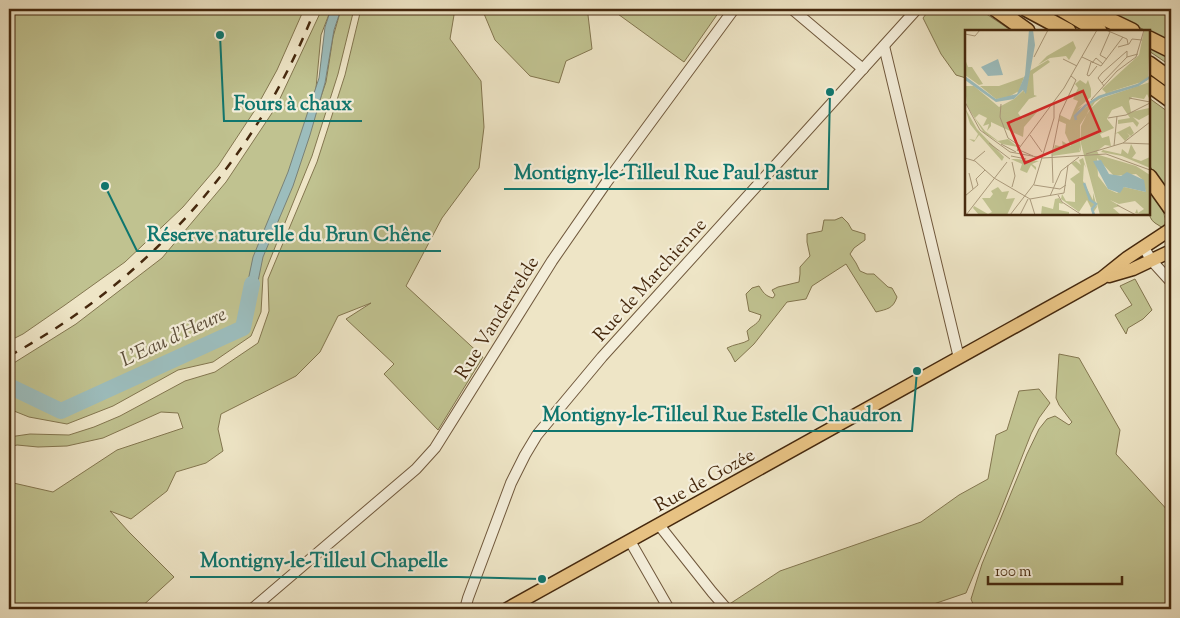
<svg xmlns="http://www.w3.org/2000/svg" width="1180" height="618" font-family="'Sorts Mill Goudy',serif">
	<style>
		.green { fill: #c0c290; stroke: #83764f }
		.water { fill: #9cbdbd; stroke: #7a8277 }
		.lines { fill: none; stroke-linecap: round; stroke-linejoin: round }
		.river { stroke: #9cbdbd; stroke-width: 16 }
		.minor-casing { stroke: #70583c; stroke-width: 12 }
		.major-casing { stroke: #46290e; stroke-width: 15 }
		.highway-casing { stroke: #46290e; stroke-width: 18 }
		.minor { stroke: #f4eeda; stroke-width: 10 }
		.major { stroke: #e7c283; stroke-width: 12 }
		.highway { stroke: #e7c283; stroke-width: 15 }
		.rail { stroke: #46290e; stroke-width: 2.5; stroke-dasharray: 9 9; stroke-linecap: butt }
		.labels { text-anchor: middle; stroke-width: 4.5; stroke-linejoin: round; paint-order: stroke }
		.street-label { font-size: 19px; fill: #46290e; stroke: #f4eeda }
		.water-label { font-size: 20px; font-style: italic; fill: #5c4e3a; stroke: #f4eeda }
		.inset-river { fill: none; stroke: #9cbdbd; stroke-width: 2.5 }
		.inset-road { fill: none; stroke: #ab9a7c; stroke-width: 1 }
		.view { fill: #d62828; fill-opacity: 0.15; stroke: #d62828; stroke-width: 2.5 }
		.inset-edge { fill: none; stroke: #46290e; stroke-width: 2.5 }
		.leader { fill: none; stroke: #0f766e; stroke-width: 2 }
		.callout-dot { fill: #0f766e; stroke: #f4eeda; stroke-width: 2 }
		.callout-label { font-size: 20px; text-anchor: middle; font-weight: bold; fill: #0f766e; stroke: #f4eeda; stroke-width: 4.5; stroke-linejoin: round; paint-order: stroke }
	</style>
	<rect width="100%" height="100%" fill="#eee5c6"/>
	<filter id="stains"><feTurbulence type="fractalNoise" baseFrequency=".004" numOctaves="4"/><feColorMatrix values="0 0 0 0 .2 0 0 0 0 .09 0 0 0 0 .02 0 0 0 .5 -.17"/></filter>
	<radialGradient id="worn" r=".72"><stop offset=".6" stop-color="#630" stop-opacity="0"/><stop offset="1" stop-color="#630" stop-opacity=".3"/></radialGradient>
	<g class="green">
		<path d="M9 9H304L277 70 255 110 218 166 183 207 125 262 65 305 23 334 9 341Z"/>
		<path d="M322 9H331L321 35 313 120 326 82 333 37 341 9H354L338 74 312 156 263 277 261 312 251 336 213 362 178 370 113 406 67 424 29 417 9 409V366L76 324 162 258 226 182 276 107Z"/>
		<path d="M361 9H455L450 39 481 81 484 127 479 168 442 218 406 286 483 357 438 430 384 374 394 364 346 319 371 303 338 316 320 352 296 376 221 414 218 429 223 451 206 463 176 472 167 491 131 519 110 511 129 532 174 577 139 609H9V482L53 492 117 450 183 428 178 413 161 412 103 438 67 446 38 447 17 445 9 447V437L30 434 69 435 94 427 120 416 185 381 215 372 258 343 269 311 268 279 317 162 345 75Z"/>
		<path d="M482 9H585L588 15 592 49 566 61 559 83 530 76 495 40Z"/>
		<path d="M611 9H721L684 62Z"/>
		<path d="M930 9H979L1012 31H966V78L956 75 941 54 923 18Z"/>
		<path d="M1102 9H1171V43Z"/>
		<path d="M1149 46 1171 57V66L1149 51Z"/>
		<path d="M1149 98 1171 114V196L1149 165Z"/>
		<path d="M1149 192C1157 201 1170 215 1163 228 1160 226 1158 225 1155 223 1146 217 1149 203 1149 192Z"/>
		<path d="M842 217 848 223 852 230 865 234V240L854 248 850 254 856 263 860 271 867 274H874L888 287 892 288 897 297C893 309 887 309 876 312L846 264 812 286 806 299 787 302 754 344 735 362 731 354 727 348C734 344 743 344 749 340L747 331C752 325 760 324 761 315L749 311 746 294 752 288 759 286C763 292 765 296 773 298L775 295 772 290 778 287 799 282 800 274V267L810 256 807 242V234L822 231 824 220H835Z"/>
		<path d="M1135 279 1152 310 1143 319 1128 328 1126 334 1115 315 1132 305 1120 286Z"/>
		<path d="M1059 354 1079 358 1120 430 1116 454 1171 514V609H975L971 599 982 564 1027 454 1039 429 1047 419 1055 416 1069 425 1072 422 1059 405 1056 398Z"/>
		<path d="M1039 389 1050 403 1039 418 1031 434 999 515 966 593 919 609H730L728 605 780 571 921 522 959 495 988 479 996 435 1007 430 1019 391Z"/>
	</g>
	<path class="water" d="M331 9H341L334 30 325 83 310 135 293 186 263 257 253 306 243 305 253 257 288 172 319 78 325 27Z"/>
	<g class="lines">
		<path class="river" d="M9 386 61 411 243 328 252 284"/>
		<g class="minor-casing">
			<g id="minor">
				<path d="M792 9 863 69"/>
				<path d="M884 46 959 358"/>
				<path d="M1144 248 1152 261 1171 282"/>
				<path d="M659 525 712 592 725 607"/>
				<path d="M630 541 669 609"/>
				<path d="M252 609 416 469 435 448 552 261 606 183 734 9"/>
				<path d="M465 609 468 598 511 483 525 455 537 435 602 357 917 9"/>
			</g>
		</g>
		<g class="major-casing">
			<g id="major">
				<path d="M1109 276 1133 269 1171 251"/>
				<path d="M507 609 1102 278 1127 258 1171 229"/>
			</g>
		</g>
		<g class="highway-casing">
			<g id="highway">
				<path d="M996 9 1027 31"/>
				<path d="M1027 9 1068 31"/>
				<path d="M1062 9 1099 31"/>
				<path d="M1086 9 1132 31"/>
				<path d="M1149 39 1171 50"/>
				<path d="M1149 64 1171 80"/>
				<path d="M1149 84 1171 100"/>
				<path d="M1149 177 1171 208"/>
			</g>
		</g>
		<use href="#minor" class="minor"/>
		<use href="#major" class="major"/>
		<use href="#highway" class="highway"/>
		<path class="rail" d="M9 356C148 281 258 157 315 9"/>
	</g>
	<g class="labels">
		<g class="street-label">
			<text transform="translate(649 279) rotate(-48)" y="7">Rue de Marchienne</text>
			<text transform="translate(496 317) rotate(-58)" y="7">Rue Vandervelde</text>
			<text transform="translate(704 479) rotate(-29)" y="7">Rue de Gozée</text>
		</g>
		<g class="water-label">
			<text transform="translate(173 336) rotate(-25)" y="7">L'Eau d'Heure</text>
		</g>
	</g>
	<g transform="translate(965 30)">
		<rect width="185" height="185" fill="#eee5c6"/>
		<path d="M179 0H185L183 50 141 63 185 51 143 64 130 72 115 95 116 122 114 117 115 122 87 126 90 115 98 117 97 111 106 116 100 103 101 94 94 91 95 85 105 90 109 80 113 71 108 69 113 58 110 54 115 50 121 54 123 50 126 59V67L112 79 126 70 117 76 111 84 141 63 137 59 174 25ZM108 11 111 18 104 30 101 26 85 28 73 35 82 26ZM0 29 3 37H7L18 54 14 55 0 45ZM83 30 85 32 68 44 69 65 72 66 64 69 71 73 64 69 53 83 57 89 67 81 72 82 59 97 58 107 26 92V96L22 101 24 94 18 96 22 88 14 84 10 88 20 101 33 111 43 109 53 117 37 114 19 103 2 76 0 56H9L34 77 49 69 59 60V64L63 42ZM59 47 54 61 42 68 31 69 15 56H34ZM185 52V70L182 64 179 69 167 67 164 71 166 82 184 78 185 84 174 90 168 87 174 93 172 97 168 92 153 94V90L165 88 157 76 147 80 142 89 149 98 135 104 137 108 144 106 146 116 140 115 132 121 134 125 171 136 185 145V185L170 183 172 179 173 183 179 179 170 171 154 174 145 170 155 176 148 178 156 185H135L116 114V96L124 80 137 68ZM132 128 149 146 171 144 177 149 181 162 159 157 152 163 143 159 133 146ZM0 78 12 99 39 127 37 131 14 105 9 112 4 109 10 110 13 104 5 94ZM165 96 169 103 166 106 162 103 165 106 160 111 153 103 149 104ZM166 114 171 123 167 128 176 131 185 127V138L157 126 136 122 138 120 156 124 157 119 163 124ZM118 128 121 138 119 134 118 151 128 170V163L132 177 128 183 127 179 131 176 126 178 122 170 114 182 96 169 97 164 101 171 110 172V154L105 149 115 142 106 133 111 131 116 135 114 130ZM46 129H51L74 131 67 134 71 137V140L66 135 62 143 55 140 57 134ZM33 157 37 162 44 161 41 169 50 168 42 185H14L8 178 9 176 23 184 27 182 17 168H25L28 164 26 161ZM94 168 98 174 94 173V180L104 182V185H76L77 176 88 179 90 169Z" fill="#c0c290" fill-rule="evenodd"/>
		<path d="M64 0H68L70 15 61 64 58 60 49 69 31 72 0 50V46L31 69 52 64 60 45ZM33 29 38 45 23 46 16 37ZM136 130 144 144 156 146 162 142 179 150 181 162 159 157 155 163 143 159 128 131Z" fill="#9cbdbd"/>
		<path class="inset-river" d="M111 90 110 86 120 76 134 67 173 55 185 47M119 153 125 170 131 174 127 179 129 185"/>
		<path class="inset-road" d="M141 0 162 9 163 14M0 4 10 6 15 0M153 17 164 14 167 9 177 10M69 27 83 0M117 27 136 36 158 7M98 29 112 36M142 29 135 25 145 2M126 32 122 45 124 46 132 36M127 33 131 28 138 34M137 53 162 27 173 24M139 56 133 48 137 43 162 21V27M164 68 185 72M126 70 152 41 171 27 179 0M0 72 15 100 45 122 78 128 141 124 185 140M36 74 35 87 43 108 55 116M143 88 161 85 185 73M65 105 77 122M24 113 45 129M158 113 185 114M36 114 51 122M149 116 152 86M52 119 68 126M52 121 99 58 132 0M121 124 158 113 185 92M46 126 61 129M0 128 10 131 29 148M8 131 20 121M4 143 8 159M29 148 65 169 70 185M88 153 87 124 95 84 111 50 106 46M69 155 95 159 101 155M47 157 50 146 47 132M93 165 97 172 117 185M0 166 13 155 11 149 20 140M85 166 96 141 114 127M65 169 99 163 103 135M152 175 171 185M1 185 42 132M45 185 69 154 89 88V74M55 185 63 169"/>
		<path class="view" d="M118 61 135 101 60 133 43 93Z"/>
		<rect width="185" height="185" class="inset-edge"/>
	</g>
	<path class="leader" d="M220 35L224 121H362M830 92L828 189H504M105 186L137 251H441M917 371L912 431H533M542 579L458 577H190"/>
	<g class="callout-dot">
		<circle cx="220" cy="35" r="5"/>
		<circle cx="830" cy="92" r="5"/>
		<circle cx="105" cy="186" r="5"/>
		<circle cx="917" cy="371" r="5"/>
		<circle cx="542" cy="579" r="5"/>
	</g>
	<g class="callout-label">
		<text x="293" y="110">Fours à chaux</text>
		<text x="666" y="179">Montigny-le-Tilleul Rue Paul Pastur</text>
		<text x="289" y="241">Réserve naturelle du Brun Chêne</text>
		<text x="722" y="421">Montigny-le-Tilleul Rue Estelle Chaudron</text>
		<text x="324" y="567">Montigny-le-Tilleul Chapelle</text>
	</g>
	<rect width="1180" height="618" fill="none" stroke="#eee5c6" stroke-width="30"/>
	<rect x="10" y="10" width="1160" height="598" fill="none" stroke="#46290e" stroke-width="2.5"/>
	<rect x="15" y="15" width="1150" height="588" fill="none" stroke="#46290e"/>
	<path d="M988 576v8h134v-8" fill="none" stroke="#46290e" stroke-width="2.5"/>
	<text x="995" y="576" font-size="15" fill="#46290e" stroke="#f4eeda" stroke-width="4" paint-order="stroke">100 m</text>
	<rect width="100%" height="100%" filter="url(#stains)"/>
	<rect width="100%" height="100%" fill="url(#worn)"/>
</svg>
